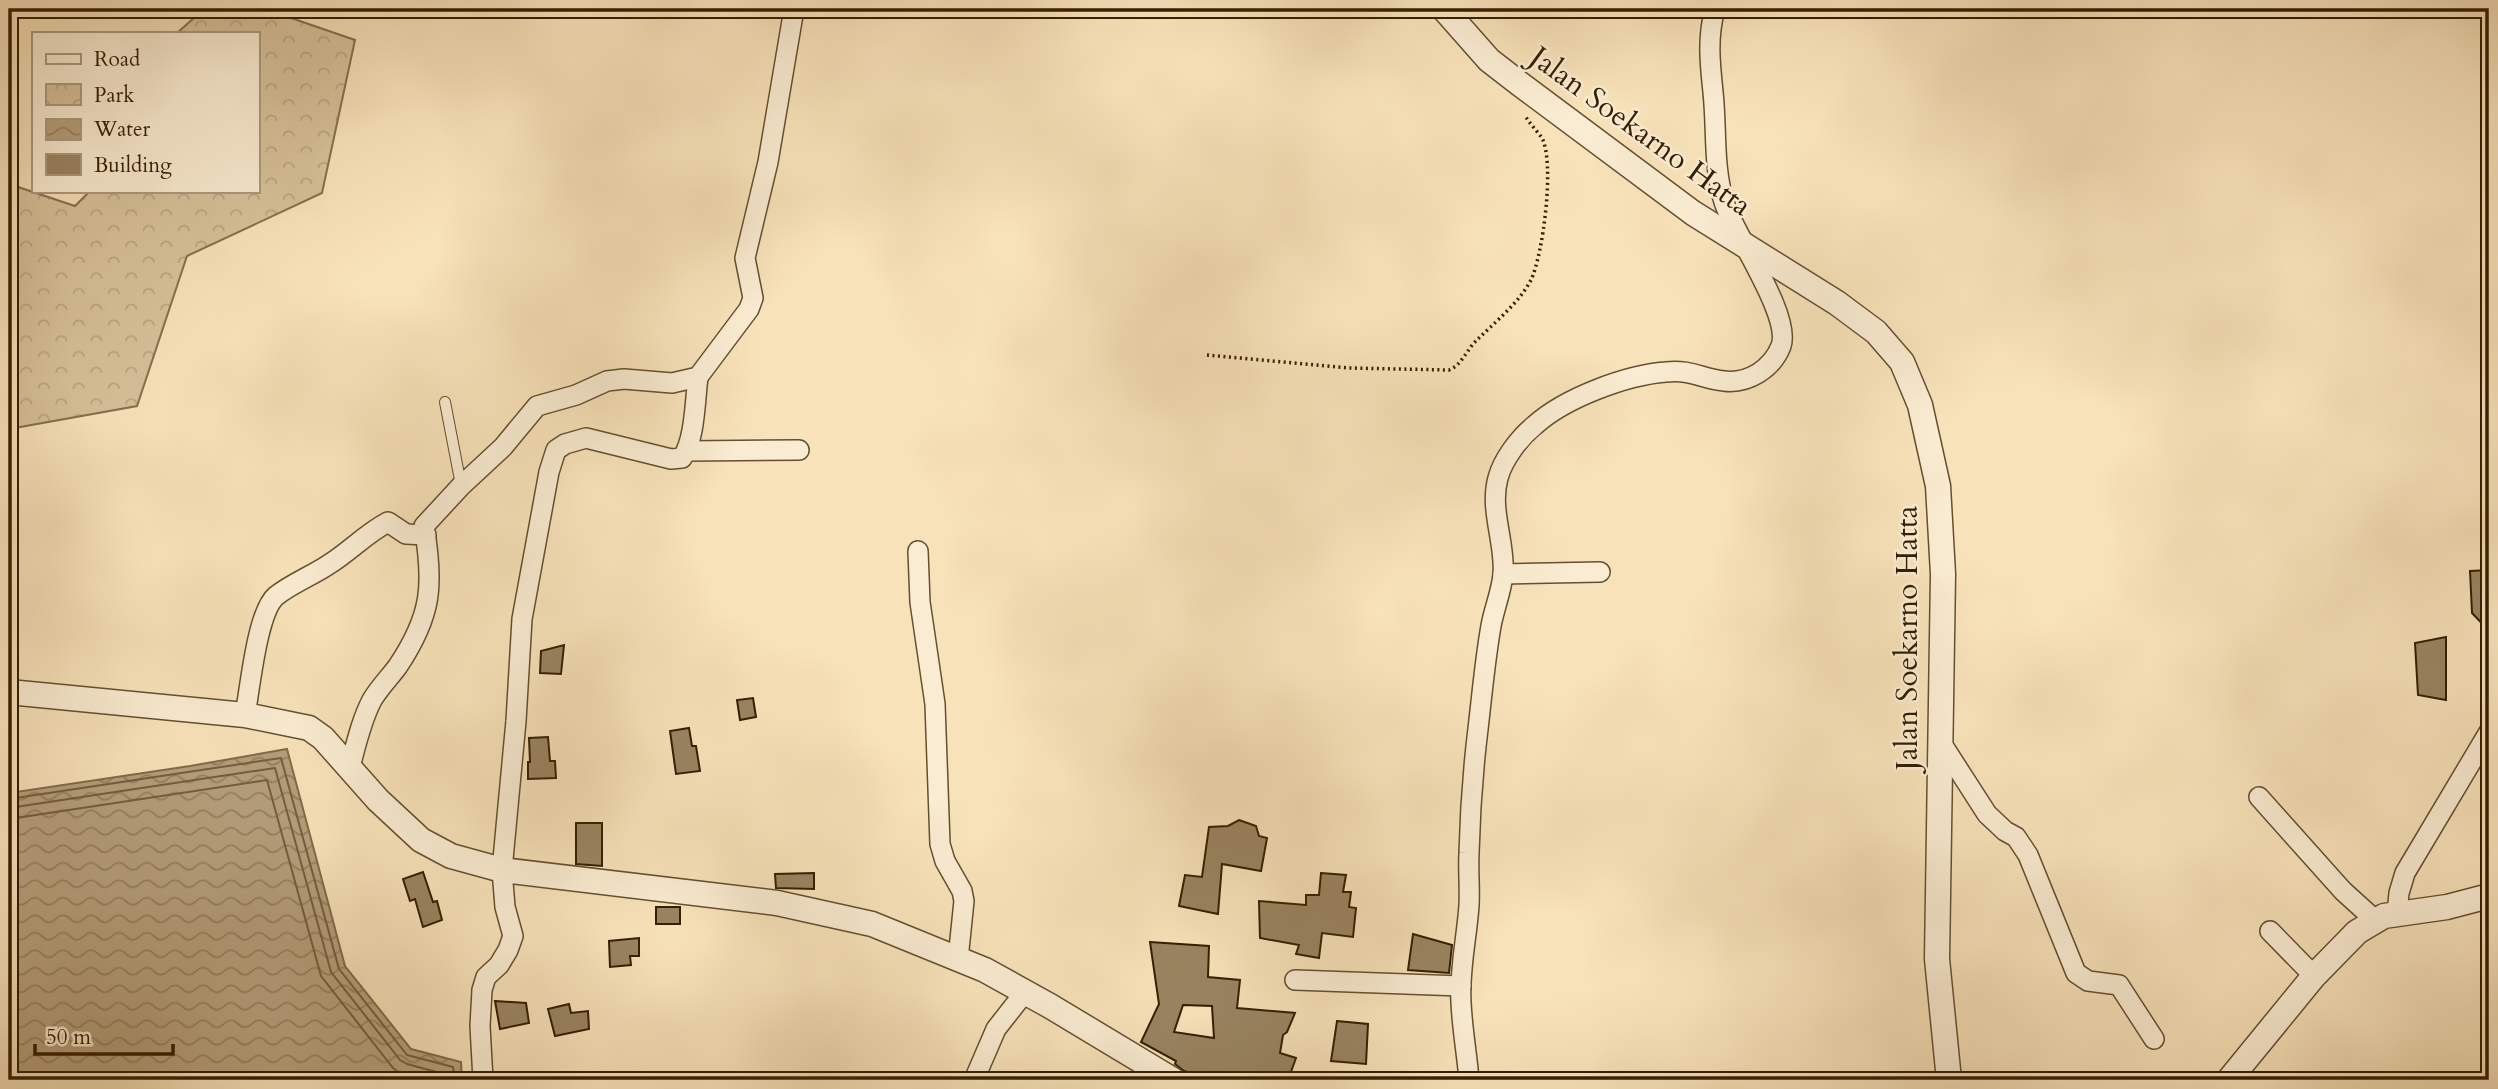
<svg xmlns="http://www.w3.org/2000/svg" width="2498" height="1089" font-family="Cardo,serif">
	<style>
		.park { fill: url(#park-crowns); stroke: #85704d; stroke-width: 2 }
		.water { fill: url(#water-waves); stroke: #816b4a; stroke-width: 2 }
		.lines { fill: none; stroke-linecap: round; stroke-linejoin: round }
		.shore { stroke: #745e3e; stroke-width: 2 }
		.building { fill: #998461; stroke: #331e00; stroke-width: 2; fill-rule: evenodd }
		.service-casing { stroke: #644f2e; stroke-width: 12 }
		.minor-casing { stroke: #644f2e; stroke-width: 22 }
		.tertiary-casing { stroke: #644f2e; stroke-width: 27 }
		.path { stroke: #331e00; stroke-width: 3.5; stroke-dasharray: 2 3.5; stroke-linecap: butt }
		.service { stroke: #faecd2; stroke-width: 10 }
		.minor { stroke: #faecd2; stroke-width: 19 }
		.tertiary { stroke: #faecd2; stroke-width: 24 }
		.labels { text-anchor: middle; stroke-width: 5; stroke-linejoin: round; paint-order: stroke }
		.street-label { font-size: 30px; fill: #331e00; stroke: #faecd2 }
	</style>
	<defs>
		<pattern id="park-crowns" width="20" height="18" patternUnits="userSpaceOnUse" patternTransform="scale(1.75)"><rect width="20" height="18" fill="#d7c19a"/><path d="M2 6a3 3 0 1 1 6 0M12 15a3 3 0 1 1 6 0" fill="none" stroke="#b9a583"/></pattern>
		<pattern id="water-waves" width="16" height="10" patternUnits="userSpaceOnUse" patternTransform="scale(1.75)"><rect width="16" height="10" fill="#b59f7b"/><path d="M0 5q4-4 8 0t8 0" fill="none" stroke="#948162"/></pattern>
	</defs>
	<rect width="100%" height="100%" fill="#f8e2ba"/>
	<filter id="stains"><feTurbulence type="fractalNoise" baseFrequency=".00286" numOctaves="4"/><feColorMatrix values="0 0 0 0 .2 0 0 0 0 .09 0 0 0 0 .02 0 0 0 .5 -.17"/></filter>
	<radialGradient id="worn" r=".72"><stop offset=".6" stop-color="#630" stop-opacity="0"/><stop offset="1" stop-color="#630" stop-opacity=".3"/></radialGradient>
	<path class="park" d="M204 9H265L355 40 322 193 187 256 137 406 9 429V184L75 206 90 191H257V33H177Z"/>
	<path class="water" d="M287 749 345 966 411 1049 461 1062 462 1080H9V793L190 766Z"/>
	<g class="lines">
		<g class="shore">
			<path d="M9 799 281 758 339 969 407 1055 453 1067 455 1080"/>
			<path d="M9 808 275 768 331 972 400 1060 407 1064 444 1074 446 1080"/>
			<path d="M9 819 267 780 321 976 393 1068 401 1074 426 1080"/>
		</g>
	</g>
	<g class="building">
		<path d="M2489 570V631L2472 613 2470 571Z"/>
		<path d="M2446 637V700L2418 695 2415 643Z"/>
		<path d="M564 645 561 674 540 673 541 651Z"/>
		<path d="M753 698 756 717 740 720 737 700Z"/>
		<path d="M689 728 692 746H696L700 771 676 774 670 731Z"/>
		<path d="M548 737 550 761H555L556 778 528 779V762H530L529 738Z"/>
		<path d="M1239 820 1256 826 1259 836 1267 838 1261 871 1222 864 1218 914 1179 906 1185 875 1202 877 1209 827 1228 826Z"/>
		<path d="M576 823H602V866L576 864Z"/>
		<path d="M423 872 433 902 437 901 442 920 423 927 415 899 410 901 403 879Z"/>
		<path d="M814 873V889L776 888 775 874Z"/>
		<path d="M1321 873 1346 875 1343 892H1351L1349 907 1356 908 1353 937 1322 933 1319 958 1296 954 1299 945 1260 938 1259 901 1306 905V895H1319Z"/>
		<rect x="656" y="907" width="24" height="17"/>
		<path d="M1413 934 1452 945 1449 973 1408 970Z"/>
		<path d="M639 938V956H630L631 965 610 967 609 941Z"/>
		<path d="M1150 942 1209 946 1208 977 1240 980 1237 1008 1295 1013 1287 1032 1283 1035 1280 1053 1296 1058 1288 1080H1214L1184 1071 1175 1064 1176 1061 1141 1042 1159 1004ZM1183 1005 1212 1006 1214 1038 1174 1032Z"/>
		<path d="M495 1001 526 1003 529 1023 500 1029Z"/>
		<path d="M569 1004 571 1013 588 1011 589 1029 555 1036 548 1009Z"/>
		<path d="M1337 1021 1368 1024 1366 1064 1331 1061Z"/>
	</g>
	<g class="lines">
		<g class="service-casing">
			<path id="service" d="M445 402 461 485"/>
		</g>
		<g class="minor-casing">
			<g id="minor">
				<path d="M687 451 799 450"/>
				<path d="M918 551 920 602 935 704 940 844 945 861 962 891 964 901 958 959"/>
				<path d="M1503 574 1600 572"/>
				<path d="M245 715C250 689 257 612 276 596 292 583 314 575 331 563 351 550 367 533 388 522L406 534 426 535"/>
				<path d="M1940 741 1987 814 2005 831 2016 837 2028 855 2076 973 2088 981 2119 985 2154 1039"/>
				<path d="M350 767C356 745 361 721 372 700 379 688 390 677 398 666 432 615 434 585 424 526L461 486 503 447 537 406 576 395 607 381 624 379 672 383 698 377 749 309 753 298 745 258 768 162 794 9"/>
				<path d="M2259 797 2343 891 2375 920"/>
				<path d="M2397 914 2399 893 2405 873 2489 732"/>
				<path d="M2270 931 2314 976"/>
				<path d="M1295 980 1461 986"/>
				<path d="M483 1080 480 1026 482 990 486 977 499 965 508 950 513 936 505 907 502 870 516 721 522 619 549 472 556 450 565 444 586 438 671 459 682 458C695 440 695 400 698 377"/>
				<path d="M974 1080 996 1029 1025 992"/>
				<path d="M1469 1080C1467 1054 1462 1028 1461 1002 1459 970 1467 937 1469 905 1470 888 1468 870 1469 853 1470 812 1473 770 1478 729 1482 695 1485 660 1491 626 1494 609 1501 593 1503 575 1506 544 1489 510 1498 478 1503 459 1520 437 1535 425 1565 398 1626 375 1666 372 1691 369 1702 379 1724 381 1748 384 1772 369 1781 346 1792 316 1734 234 1724 202 1713 166 1717 129 1713 92 1710 64 1707 37 1715 9"/>
			</g>
		</g>
		<g class="tertiary-casing">
			<g id="tertiary">
				<path d="M1444 9 1489 60 1520 84 1693 213 1837 303 1876 332 1902 362 1920 405 1938 486 1943 574 1937 959 1949 1080"/>
				<path d="M9 692 245 715 309 728 323 738 378 800 421 840 451 856 502 870 777 903 872 924 985 970 1050 1006 1173 1080"/>
				<path d="M2229 1080 2314 976 2357 932 2384 916 2447 907 2489 896"/>
			</g>
		</g>
		<path class="path" d="M1207 355 1349 368 1449 370C1462 365 1467 349 1477 340 1495 322 1519 303 1531 280 1543 255 1555 163 1542 138 1537 131 1530 124 1526 117"/>
		<use href="#service" class="service"/>
		<use href="#minor" class="minor"/>
		<use href="#tertiary" class="tertiary"/>
	</g>
	<g class="labels">
		<g class="street-label">
			<text transform="translate(1641 131) rotate(36)" y="10">Jalan Soekarno Hatta</text>
			<text transform="translate(1907 638) rotate(-90)" y="10">Jalan Soekarno Hatta</text>
		</g>
	</g>
	<rect width="2498" height="1089" fill="none" stroke="#f8e2ba" stroke-width="35"/>
	<rect x="10" y="10" width="2477" height="1068" fill="none" stroke="#331e00" stroke-width="3.5"/>
	<rect x="18" y="18" width="2463" height="1054" fill="none" stroke="#331e00" stroke-width="2"/>
	<rect x="32" y="32" width="228" height="161" fill="#faecd2" stroke="#aa9a7e" stroke-width="2"/>
	<rect x="46" y="54" width="35" height="10" fill="#faecd2" stroke="#aa9a7e" stroke-width="2"/>
	<text x="94" y="66" font-size="21" fill="#331e00">Road</text>
	<rect x="46" y="84" width="35" height="21" fill="url(#park-crowns)" stroke="#aa9a7e" stroke-width="2"/>
	<text x="94" y="102" font-size="21" fill="#331e00">Park</text>
	<rect x="46" y="119" width="35" height="21" fill="url(#water-waves)" stroke="#aa9a7e" stroke-width="2"/>
	<text x="94" y="136" font-size="21" fill="#331e00">Water</text>
	<rect x="46" y="154" width="35" height="21" fill="#998461" stroke="#aa9a7e" stroke-width="2"/>
	<text x="94" y="172" font-size="21" fill="#331e00">Building</text>
	<path d="M35 1044v10h138v-10" fill="none" stroke="#331e00" stroke-width="3.5"/>
	<text x="46" y="1044" font-size="21" fill="#331e00" stroke="#faecd2" stroke-width="5" paint-order="stroke">50 m</text>
	<rect width="100%" height="100%" filter="url(#stains)"/>
	<rect width="100%" height="100%" fill="url(#worn)"/>
</svg>
